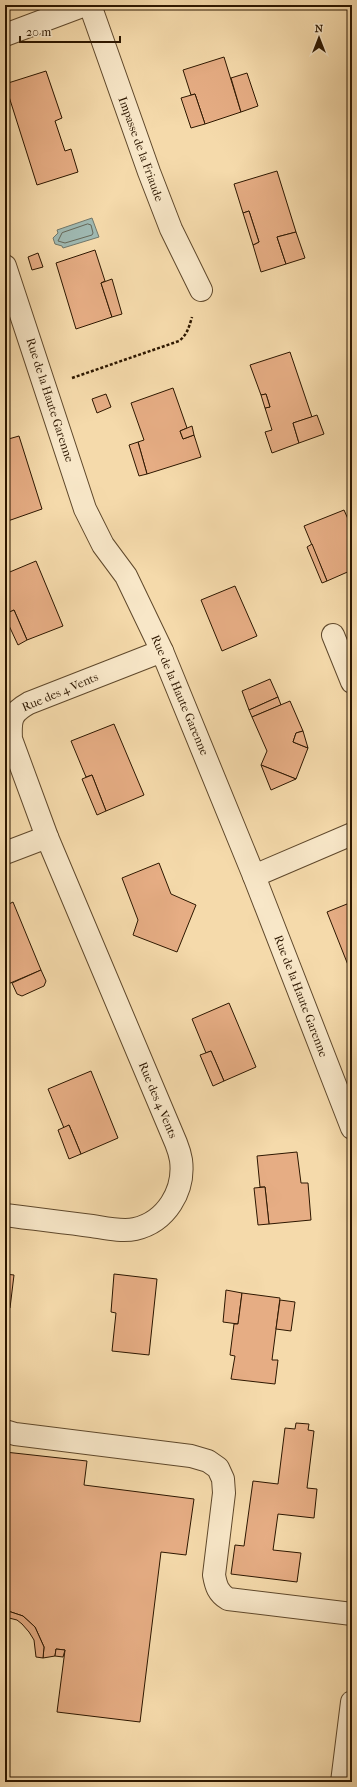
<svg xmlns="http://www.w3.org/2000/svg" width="357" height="1787" font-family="'IM FELL French Canon',serif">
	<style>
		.water { fill: #9fb9b2; stroke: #71786b }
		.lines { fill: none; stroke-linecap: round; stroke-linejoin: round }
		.shore { stroke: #666859; stroke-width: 1 }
		.building { fill: #e6ad84; stroke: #2d1700 }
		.minor-casing { stroke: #5f482b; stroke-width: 24 }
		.path { stroke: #2d1700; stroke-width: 2.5; stroke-dasharray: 3 2; stroke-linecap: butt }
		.minor { stroke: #f8e7c8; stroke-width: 22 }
		.labels { text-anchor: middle; stroke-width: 3; stroke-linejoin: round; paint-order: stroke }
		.street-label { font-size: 12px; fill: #2d1700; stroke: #f8e7c8 }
	</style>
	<rect width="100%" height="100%" fill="#f5daab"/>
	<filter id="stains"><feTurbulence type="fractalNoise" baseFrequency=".005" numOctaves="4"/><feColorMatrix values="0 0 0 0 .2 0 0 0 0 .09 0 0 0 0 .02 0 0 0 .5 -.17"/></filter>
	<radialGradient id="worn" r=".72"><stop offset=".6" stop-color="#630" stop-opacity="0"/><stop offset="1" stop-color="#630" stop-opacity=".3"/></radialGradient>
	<path class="water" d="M92 218 99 237 63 248 62 246 55 244 53 238 58 233 57 230Z"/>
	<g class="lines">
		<path class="shore" d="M88 224 91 225 93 233 92 235 65 243 58 241 62 233Z"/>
	</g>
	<g class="building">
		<path d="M224 57 241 112 205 124 195 94 191 95 183 70Z"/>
		<path d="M46 71 62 118 55 121 65 151 71 149 78 172 37 185 5 84Z"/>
		<path d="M247 73 258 106 241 112 231 78Z"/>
		<path d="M195 94 205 124 191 128 181 98Z"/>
		<path d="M277 171 296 232 277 237 286 264 261 272 253 245 259 242 249 211 243 213 234 184Z"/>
		<path d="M249 211 259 242 253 245 243 213Z"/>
		<path d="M296 232 305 258 286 264 277 237Z"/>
		<path d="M95 250 105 281 101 283 112 317 76 329 56 263Z"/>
		<path d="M38 253 43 267 32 270 28 257Z"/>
		<path d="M112 279 122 314 112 317 101 283Z"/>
		<path d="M290 352 312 417 293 423 299 443 272 453 265 432 272 430 265 408 270 407 266 394 261 395 250 365Z"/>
		<path d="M173 388 187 428 180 431 183 439 194 435 201 457 147 474 138 442 144 440 131 403Z"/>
		<path d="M106 394 111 407 97 413 92 399Z"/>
		<path d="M266 394 270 407 265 408 261 395Z"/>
		<path d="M317 415 324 434 299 443 293 423Z"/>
		<path d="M192 426 194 435 183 439 180 431Z"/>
		<path d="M19 436 42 509 5 522V440Z"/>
		<path d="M138 442 147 474 139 476 129 445Z"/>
		<path d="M344 510 352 528V570L327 581 304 526Z"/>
		<path d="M312 544 327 581 322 583 307 547Z"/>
		<path d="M36 561 63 626 27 640 14 610 10 612 5 601V574Z"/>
		<path d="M235 586 257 636 222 651 201 600Z"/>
		<path d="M14 610 27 640 18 645 5 617V614Z"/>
		<path d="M270 679 278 697 249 710 242 691Z"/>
		<path d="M278 697 281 705 252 717 249 710Z"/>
		<path d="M290 701 303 731 296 733 293 742 308 748 296 779 261 765 267 751 252 717Z"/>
		<path d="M114 724 144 795 106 811 92 775 86 777 71 741Z"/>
		<path d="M303 731 308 748 293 742 296 733Z"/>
		<path d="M261 765 296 779 271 790Z"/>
		<path d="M92 775 106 811 97 815 82 779Z"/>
		<path d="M159 863 171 894 196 905 177 952 133 935 138 920 122 878Z"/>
		<path d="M13 902 41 970 8 984 5 978V906Z"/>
		<path d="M352 902V969L350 970 327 912Z"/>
		<path d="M41 970 46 981 44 986 22 996 17 994 12 983Z"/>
		<path d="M229 1003 256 1067 224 1081 211 1051 206 1053 192 1019Z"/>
		<path d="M211 1051 224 1081 213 1086 200 1055Z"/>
		<path d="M91 1071 118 1138 81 1154 69 1125 64 1128 48 1089Z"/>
		<path d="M69 1125 81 1154 69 1159 58 1130Z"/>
		<path d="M297 1152 301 1183H308L311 1220 269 1224 265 1187H260L257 1156Z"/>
		<path d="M265 1187 269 1224 258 1225 254 1188Z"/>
		<path d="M5 1274 14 1275 10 1308 5 1307Z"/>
		<path d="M114 1274 157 1279 149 1355 112 1351 116 1313 111 1312Z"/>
		<path d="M226 1290 242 1293 238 1324 223 1322Z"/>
		<path d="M242 1293 280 1298 272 1360H278L275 1384 231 1379 235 1356 230 1355 234 1324H238Z"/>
		<path d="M280 1300 295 1302 291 1331 276 1329Z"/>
		<path d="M296 1423 309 1424 308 1430 314 1431 307 1488 317 1489 314 1518 278 1514 273 1550 301 1553 297 1582 231 1574 235 1545 244 1546 253 1481 278 1484 285 1428 295 1429Z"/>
		<path d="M5 1452 87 1461 84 1485 194 1499 186 1555 161 1552 140 1722 57 1712 65 1650 56 1649 55 1656 43 1658 44 1647 35 1627 23 1616 5 1610V1588L6 1589 8 1581H5Z"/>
		<path d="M5 1610 23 1616 35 1627 44 1647 43 1658 36 1657 34 1640 29 1632 22 1624 17 1620 5 1617Z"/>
		<path d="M56 1649 65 1650 63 1657 55 1656Z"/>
	</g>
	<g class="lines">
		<g class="minor-casing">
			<g id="minor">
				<path d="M90 5 149 172 171 229 201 290"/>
				<path d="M5 35 85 5"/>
				<path d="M5 266 85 509 103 545 126 576 162 651 254 876 352 1128"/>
				<path d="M333 635 352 682"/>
				<path d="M5 853 47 837"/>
				<path d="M254 876 352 834"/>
				<path d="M5 1215C34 1219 63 1222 92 1226 105 1228 122 1232 135 1229 166 1222 185 1191 181 1160 180 1154 178 1148 176 1143L47 837 11 739C10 719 11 713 29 703L162 651"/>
				<path d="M5 1431 15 1434 191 1456 208 1461 218 1468 223 1479 224 1493 214 1575C216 1586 218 1593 228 1599L352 1614"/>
				<path d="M342 1782 352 1702"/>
			</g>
		</g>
		<path class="path" d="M72 378 179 341C187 335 189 327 192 317"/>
		<use href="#minor" class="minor"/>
	</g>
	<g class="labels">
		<g class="street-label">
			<text transform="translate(141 149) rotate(70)" y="4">Impasse de la Friaude</text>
			<text transform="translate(50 400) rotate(72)" y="4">Rue de la Haute Garenne</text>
			<text transform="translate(60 692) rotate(-23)" y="4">Rue des 4 Vents</text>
			<text transform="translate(180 695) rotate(67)" y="4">Rue de la Haute Garenne</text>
			<text transform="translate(301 996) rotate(69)" y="4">Rue de la Haute Garenne</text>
			<text transform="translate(158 1100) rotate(67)" y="4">Rue des 4 Vents</text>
		</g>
	</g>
	<rect width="357" height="1787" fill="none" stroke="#f5daab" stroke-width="20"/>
	<rect x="6" y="6" width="345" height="1775" fill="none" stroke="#2d1700" stroke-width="2"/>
	<rect x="10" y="10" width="337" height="1767" fill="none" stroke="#2d1700"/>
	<g transform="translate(319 38)" stroke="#f8e7c8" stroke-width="3" paint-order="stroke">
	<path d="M0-3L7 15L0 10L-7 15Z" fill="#2d1700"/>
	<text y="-6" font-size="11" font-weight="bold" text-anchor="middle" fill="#2d1700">N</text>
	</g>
	<path d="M20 36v6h100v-6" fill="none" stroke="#2d1700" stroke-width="2"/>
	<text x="26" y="36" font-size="12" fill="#2d1700" stroke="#f8e7c8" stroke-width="3" paint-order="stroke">20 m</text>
	<rect width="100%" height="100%" filter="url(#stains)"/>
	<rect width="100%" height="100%" fill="url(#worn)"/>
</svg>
